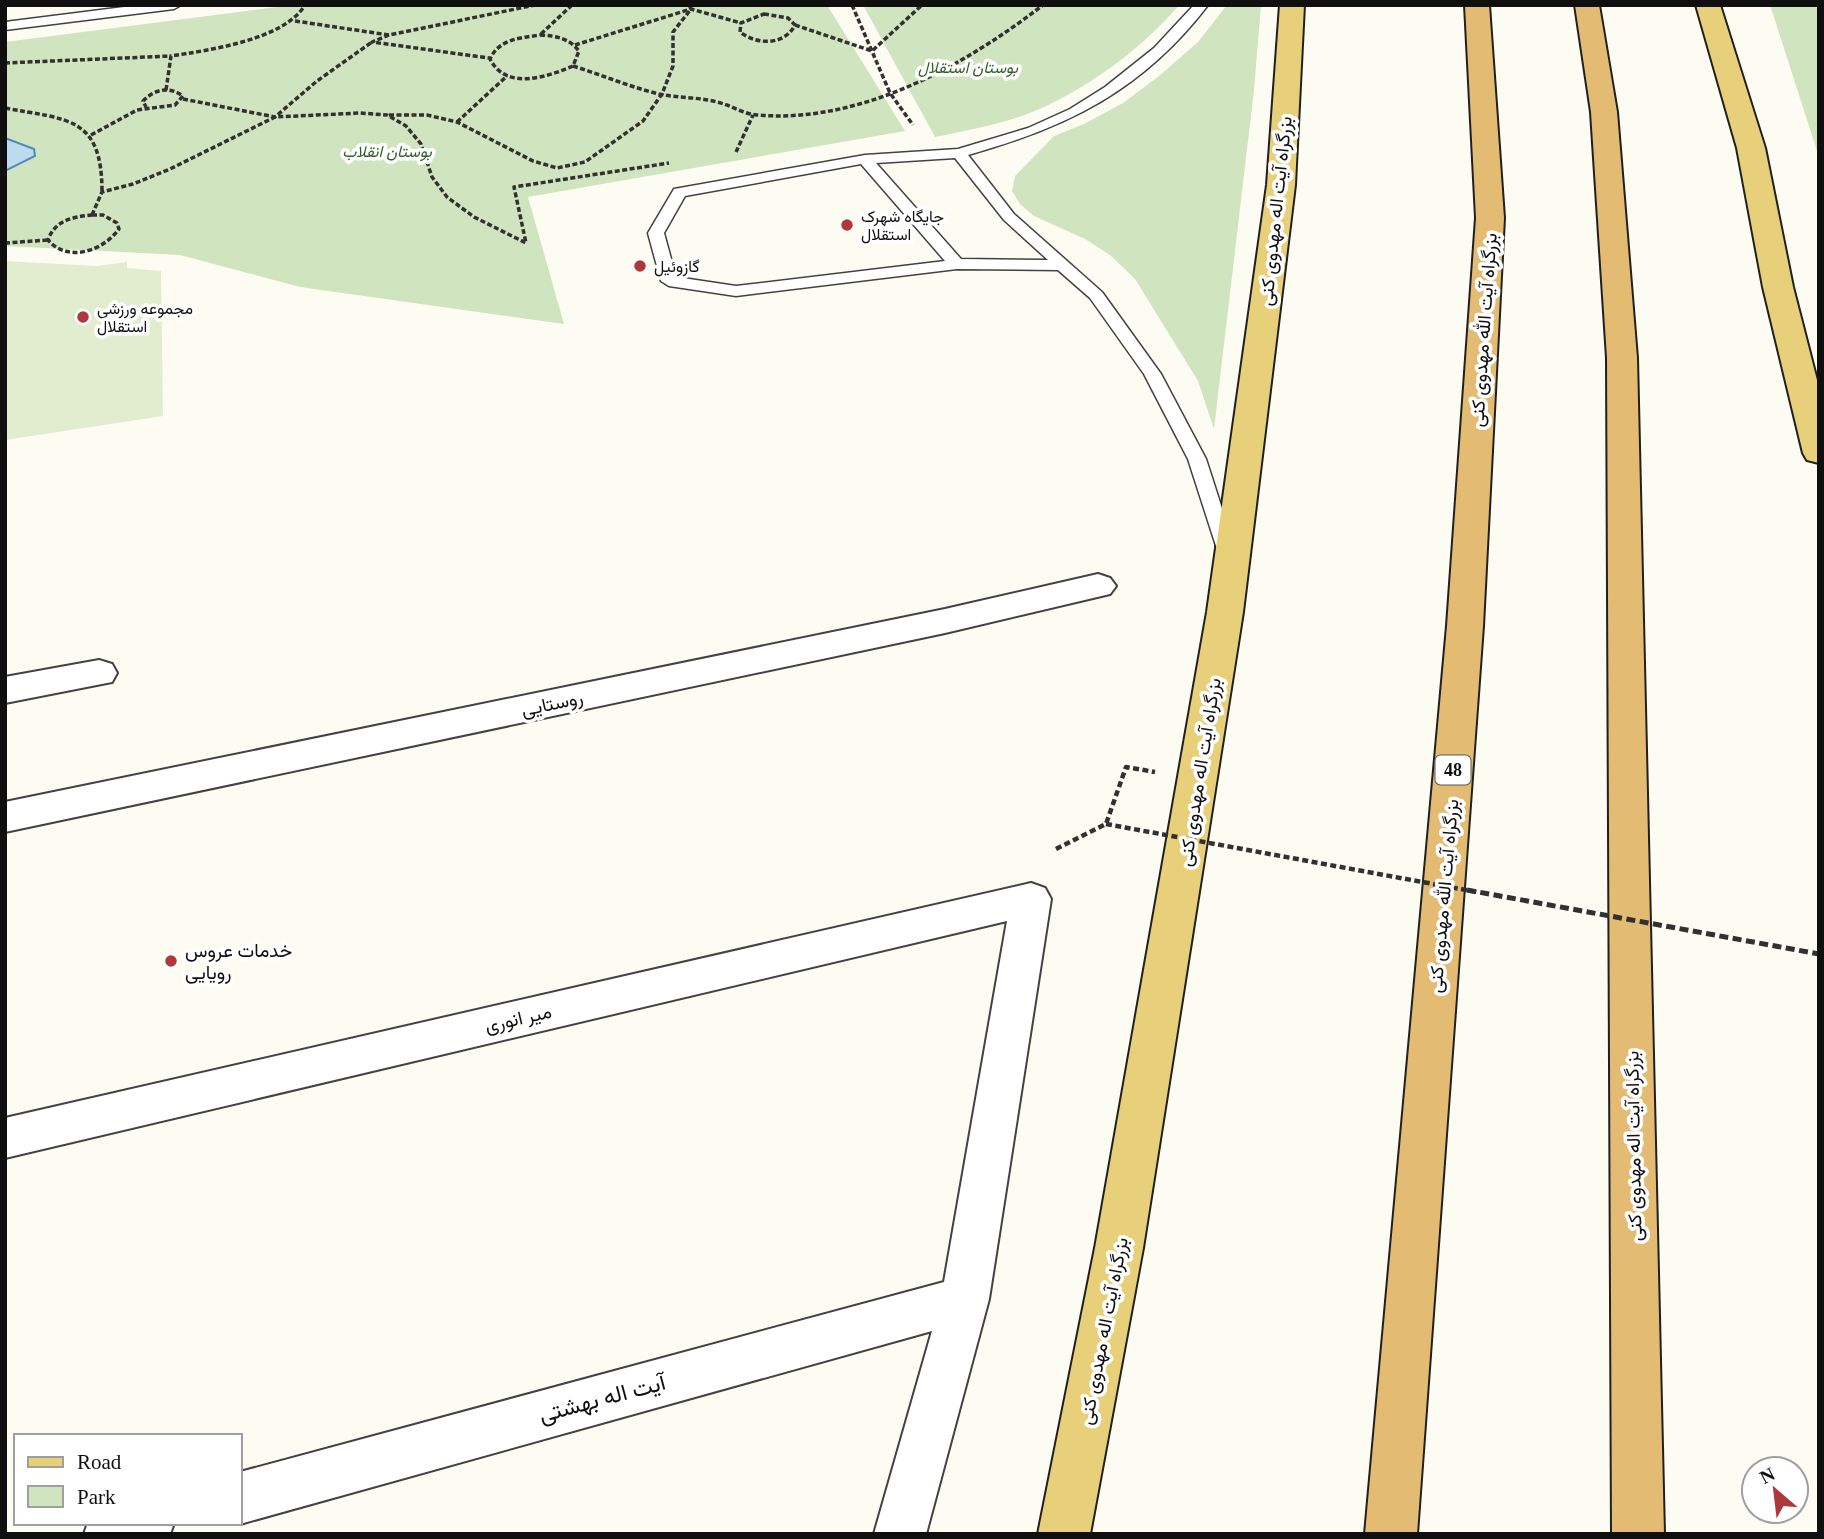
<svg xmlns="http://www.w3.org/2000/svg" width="1824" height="1539" font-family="'Times New Roman',Vazirmatn,serif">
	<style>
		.green { fill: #d1e4c0 }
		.pitch { fill: #e2edd0 }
		.water { fill: #bddaef; stroke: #4e8cbc; stroke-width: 2 }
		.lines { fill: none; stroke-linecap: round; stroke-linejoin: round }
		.service-casing { stroke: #424242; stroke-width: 3 }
		.minor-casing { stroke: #424242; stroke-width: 4 }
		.primary-casing { stroke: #202020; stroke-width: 4 }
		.trunk-casing { stroke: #202020; stroke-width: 4 }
		.path-far1 { stroke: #313131; stroke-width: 3.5; stroke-dasharray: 5 2.5; stroke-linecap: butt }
		.path { stroke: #313131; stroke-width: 4.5; stroke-dasharray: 6 3.5; stroke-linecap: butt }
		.service { fill: #fff; fill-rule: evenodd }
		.minor { fill: #fff; fill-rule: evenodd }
		.primary { fill: #e7d079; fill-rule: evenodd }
		.trunk { fill: #e4bb72; fill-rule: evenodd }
		.path-bridge-far1 { stroke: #313131; stroke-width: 4.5; stroke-dasharray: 6 3.5; stroke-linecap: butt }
		.path-bridge { stroke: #313131; stroke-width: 5; stroke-dasharray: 9 4.5; stroke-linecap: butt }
		.poi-dot { fill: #ae383a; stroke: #fff; stroke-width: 2.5 }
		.labels { text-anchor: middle; stroke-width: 7; stroke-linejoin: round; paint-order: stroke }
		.far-park-label { font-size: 16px; font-style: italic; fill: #315f27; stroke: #fff }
		.far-poi-label { font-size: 16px; fill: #0f0f0f; stroke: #fff; text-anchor: start }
		.shield { fill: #fff; stroke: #575757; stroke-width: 2 }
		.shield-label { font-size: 18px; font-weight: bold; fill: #0f0f0f }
		.street-label { font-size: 19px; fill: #0f0f0f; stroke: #fff }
		.poi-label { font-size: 19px; fill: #0f0f0f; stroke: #fff; text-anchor: start }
		.near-street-label { font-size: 23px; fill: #0f0f0f; stroke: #fff }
	</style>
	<rect width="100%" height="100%" fill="#fdfcf3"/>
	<g class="green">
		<path d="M293 5H827L905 131 528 197 564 324 300 287 180 255 5 246V42Z"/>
		<path d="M863 5H1179C1145 45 1098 81 1050 104 1015 122 974 129 935 137Z"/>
		<path d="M1227 5H1261L1254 90 1214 429 1198 381 1135 279 1110 255 1085 239 1034 216 1020 204 1012 191 1015 176 1054 136 1084 124 1123 103 1159 76 1198 42Z"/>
		<path d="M1770 5H1819V157Z"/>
	</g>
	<path class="pitch" d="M5 261 97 266 127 262V268L161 271 163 416 5 440Z"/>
	<path class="water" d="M5 138 34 149 35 156 5 171Z"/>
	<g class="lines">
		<g class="service-casing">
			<g id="service">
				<path d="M140 5H181L174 9 5 30V22Z"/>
				<path d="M1194 5H1208C1143 90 1068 127 968 155L1014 214 1102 292 1161 374 1206 459 1236 552 1234 556H1220L1218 552 1188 459 1144 374 1090 298 1058 270 957 269 736 296 669 286 661 281 648 233 674 189 865 155 958 149 1028 128 1070 109 1105 87 1154 48ZM955 158 1004 220 1048 260 961 259 876 163ZM861 164 945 261 736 286 676 277 664 233 685 196Z"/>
			</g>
		</g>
		<g class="minor-casing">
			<g id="minor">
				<path d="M1098 574 1110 578 1116 586 1110 594 945 633 5 832V802L945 609Z"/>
				<path d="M99 660 112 664 117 673 112 682 5 703V677Z"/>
				<path d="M1031 883 1045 888 1051 899 989 1299 926 1534H874L932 1331 240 1524V1472L944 1282 1007 921 5 1158V1118Z"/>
				<path d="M88 1523H174L170 1534H84Z"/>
			</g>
		</g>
		<g class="primary-casing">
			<g id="primary">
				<path d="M1280 5H1304L1295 185 1243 612 1143 1248 1090 1534H1038L1095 1248 1207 612 1267 185Z"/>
				<path d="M1696 5H1720L1765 148 1793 287 1819 388V463L1807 460 1803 453 1763 287 1737 148Z"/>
			</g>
		</g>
		<g class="trunk-casing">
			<g id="trunk">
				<path d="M1465 5H1489L1504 218 1483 626 1417 1534H1365L1447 626 1476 218Z"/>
				<path d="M1575 5H1599L1617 112 1637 358 1664 1534H1612L1607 358 1591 112Z"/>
			</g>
		</g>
		<g class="path-far1">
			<path d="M852 5 890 93 913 125"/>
			<path d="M764 14 788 18 795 25C784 46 757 45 740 32L741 23Z"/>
			<path d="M295 21 389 35 535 5"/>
			<path d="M795 25 872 51 922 5"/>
			<path d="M541 34 572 5"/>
			<path d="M389 35 372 42 489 58"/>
			<path d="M540 35C556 36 569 38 579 51L573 66C547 77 506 91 490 59 499 39 520 38 540 35Z"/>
			<path d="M575 45 691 9 741 23"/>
			<path d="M5 63 171 56"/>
			<path d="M573 66C602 75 630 87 659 94 678 98 698 97 717 102 731 105 743 114 757 115 860 124 964 66 1043 5"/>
			<path d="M166 90 171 56C209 50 284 40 305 5"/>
			<path d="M183 99 275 117 317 81 372 42"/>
			<path d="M5 108C68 120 102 116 102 192"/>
			<path d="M389 115H427L457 122 533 161 557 168 585 162 643 121 662 94 673 66V32L691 9 689 5"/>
			<path d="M457 122 507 76"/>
			<path d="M91 135 137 110 175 105 183 96C169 86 155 89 143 101L146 107"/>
			<path d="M736 152 753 115"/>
			<path d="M92 215 102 192 133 184 170 169 275 117 360 113 387 115 406 126 421 144 432 177 447 197 474 217 526 243 514 187 669 163"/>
			<path d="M92 215H103L117 223 119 229C103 251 68 263 48 240 55 220 73 217 92 215Z"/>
			<path d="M5 243 48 240"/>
		</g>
		<path class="path" d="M1056 849 1106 824 1126 767 1155 772"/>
		<use href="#service" class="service"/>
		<use href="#minor" class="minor"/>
		<use href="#primary" class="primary"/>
		<use href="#trunk" class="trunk"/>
		<path class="path-bridge-far1" d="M1106 824 1477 892"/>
		<path class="path-bridge" d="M1467 890 1819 954"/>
	</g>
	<g class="poi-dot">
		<circle cx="847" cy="225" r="7"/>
		<circle cx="640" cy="266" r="7"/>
		<circle cx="83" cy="317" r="7"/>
		<circle cx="171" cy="961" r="7"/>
	</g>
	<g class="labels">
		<g class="far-park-label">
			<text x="968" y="73">بوستان استقلال</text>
			<text x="387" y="157">بوستان انقلاب</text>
		</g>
		<g class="far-poi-label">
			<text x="861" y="222">جایگاه شهرک<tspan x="861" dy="18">استقلال</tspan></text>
			<text x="654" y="272">گازوئیل</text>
			<text x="97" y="314">مجموعه ورزشی<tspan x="97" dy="18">استقلال</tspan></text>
		</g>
		<rect class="shield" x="1435.5" y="755.5" width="35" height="29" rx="5"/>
		<g class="shield-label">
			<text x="1453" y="776">48</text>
		</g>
		<g class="street-label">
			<text transform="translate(1275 211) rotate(-84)" y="7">بزرگراه آیت اله مهدوی کنی</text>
			<text transform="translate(1483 330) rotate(-86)" y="7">بزرگراه آیت الله مهدوی کنی</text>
			<text transform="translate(552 703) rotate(-12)" y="7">روستایی</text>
			<text transform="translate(1199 772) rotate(-81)" y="7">بزرگراه آیت اله مهدوی کنی</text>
			<text transform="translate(1443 896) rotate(-85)" y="7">بزرگراه آیت الله مهدوی کنی</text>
			<text transform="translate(518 1018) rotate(-13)" y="7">میر انوری</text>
			<text transform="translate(1633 1146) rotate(-91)" y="7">بزرگراه آیت اله مهدوی کنی</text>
			<text transform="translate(1103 1331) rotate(-79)" y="7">بزرگراه آیت اله مهدوی کنی</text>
		</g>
		<g class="poi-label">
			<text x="185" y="957">خدمات عروس<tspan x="185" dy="22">رویایی</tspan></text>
		</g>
		<g class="near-street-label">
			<text transform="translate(602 1398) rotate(-15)" y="8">آیت اله بهشتی</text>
		</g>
	</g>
	<rect width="1824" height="1539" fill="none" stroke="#0f0f0f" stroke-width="14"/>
	<rect x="14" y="1434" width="228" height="91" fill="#ffffff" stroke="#9f9f9f" stroke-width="2"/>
	<rect x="28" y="1457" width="35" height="10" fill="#e7d079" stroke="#9f9f9f" stroke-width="2"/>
	<text x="77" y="1469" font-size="21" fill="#0f0f0f">Road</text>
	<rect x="28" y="1486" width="35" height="21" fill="#d1e4c0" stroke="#9f9f9f" stroke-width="2"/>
	<text x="77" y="1504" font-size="21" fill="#0f0f0f">Park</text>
	<g transform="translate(1775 1490) rotate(332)"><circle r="33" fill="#ffffff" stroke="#9f9f9f" stroke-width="2"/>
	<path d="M0-5L12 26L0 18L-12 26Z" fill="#ae383a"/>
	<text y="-10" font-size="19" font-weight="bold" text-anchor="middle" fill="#0f0f0f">N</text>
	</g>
</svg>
